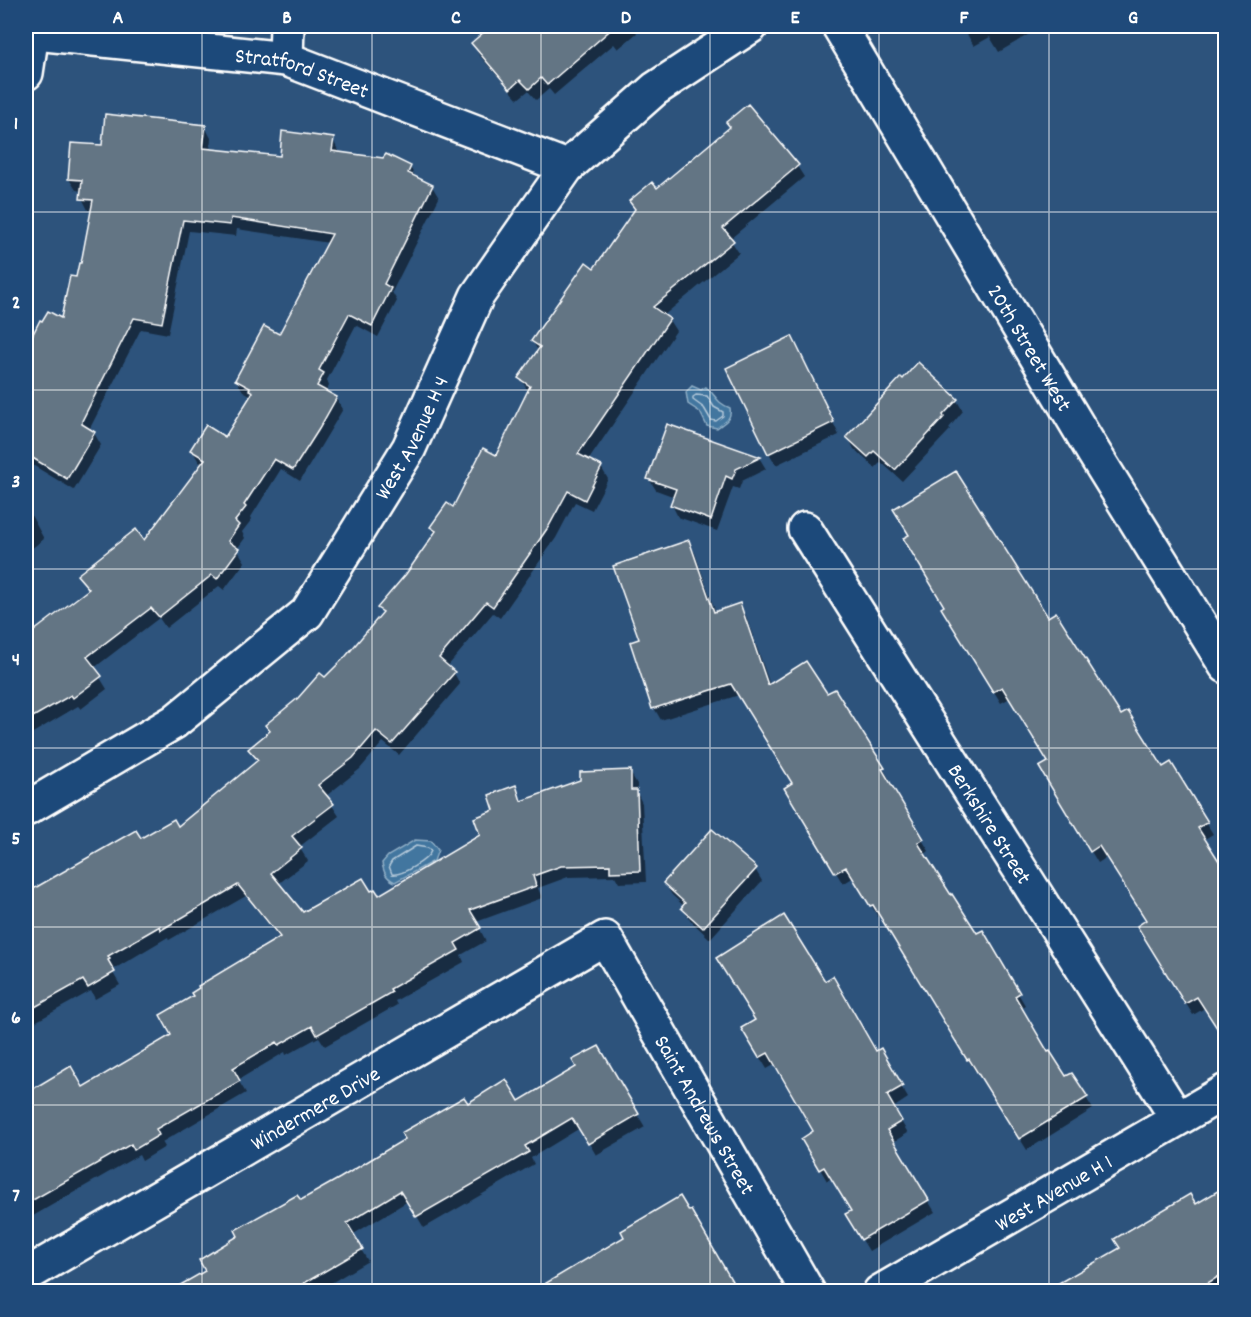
<svg xmlns="http://www.w3.org/2000/svg" width="1251" height="1317" font-family="Dekko,sans-serif">
	<style>
		.water { fill: #42769f; stroke: #8eadc5; stroke-width: 1.5 }
		.shadow { fill: #0007 }
		.lines { fill: none; stroke-linecap: round; stroke-linejoin: round }
		.shore { stroke: #b3c8d9; stroke-width: 1.5 }
		.building { fill: #647584; stroke: #fff; stroke-width: 1.5 }
		.minor-casing { stroke: #fff; stroke-width: 38 }
		.secondary-casing { stroke: #fff; stroke-width: 38 }
		.minor { stroke: #1f4a7a; stroke-width: 33 }
		.secondary { stroke: #1f4a7a; stroke-width: 33 }
		.grid { fill: none; stroke: #fff; stroke-width: 1.5; stroke-opacity: 0.55 }
		.labels { text-anchor: middle; stroke-width: 6; stroke-linejoin: round; paint-order: stroke }
		.street-label { font-size: 22px; fill: #fff; stroke: #1f4a7a }
		.neatline { fill: none; stroke: #fff; stroke-width: 2 }
		.grid-label { font-size: 20px; text-anchor: middle; font-weight: bold; fill: #fff }
	</style>
	<rect width="100%" height="100%" fill="#2d537c"/>
	<filter id="ink" filterUnits="userSpaceOnUse"><feTurbulence type="fractalNoise" baseFrequency=".0167" numOctaves="2"/><feDisplacementMap in="SourceGraphic" scale="12" xChannelSelector="R" yChannelSelector="G"/><feConvolveMatrix kernelMatrix="1 2 1 2 8 2 1 2 1" color-interpolation-filters="sRGB"/></filter>
	<g filter="url(#ink)">
		<g class="water">
			<path d="M692 386 701 390 706 387C718 397 714 401 730 408 732 419 725 422 717 428L707 426 700 412 688 404 686 392Z"/>
			<path d="M415 840 431 841 438 850 434 861 395 882C386 878 384 873 382 863L388 856Z"/>
		</g>
		<g class="shadow">
			<path d="M493 26H633L637 33 618 49 614 44 554 95 549 89 536 100 528 91 518 99 479 55 473 44Z"/>
			<path d="M962 26H1043L999 52 990 37 974 46Z"/>
			<path d="M205 127 211 138 210 151 281 158 333 140 340 154 410 167 416 178 432 186 439 198 392 292 397 301 378 337 356 325 327 380 329 386 326 392 336 398 343 409 300 481 281 469 251 517 252 519 242 532 245 538 237 549 245 562 224 590 219 586 166 628 159 618 94 668 107 689 81 709 78 706 26 737V639L89 591 79 575 144 543 203 464 199 462 192 450 226 439 252 396 243 391 236 380 280 336 329 243 237 229 236 236 189 231 168 334 141 329 89 430 94 433 101 445 74 490 26 461V376L40 348 62 320 82 265 93 210H88L82 198V191L76 190 69 179 103 147Z"/>
			<path d="M797 166 804 177 730 239 739 253 663 316 669 320 676 331 588 461 601 467 608 479 592 510 575 502 556 538 500 618 493 613 447 667 454 673 460 684 399 755 383 742 360 769 326 796 339 816 299 847 308 861 278 884 302 914 371 893 378 897 482 835 496 811 515 787 523 802 630 772 637 784V793L642 803 646 882 619 883 615 876 568 877 538 888 542 898 476 922 486 941 461 955 464 962 395 1001 397 1005 325 1046 319 1037 286 1055 285 1052 238 1080 246 1093 162 1142 165 1147 142 1161 139 1155 26 1220V1095L71 1068 83 1089 173 1035 195 997 280 939 246 896 169 940 168 937 114 969 115 971 113 973 120 985 95 999 91 991 26 1027V908L140 840 177 828 258 762 250 749 271 732 325 680 383 614 379 608 407 574 435 534 431 527 453 509 497 457 529 392 520 378 539 352 532 341 594 270 657 190Z"/>
			<path d="M798 350 839 435 776 465 769 453Z"/>
			<path d="M956 399 963 411 949 428 950 430 902 481 881 462 875 468 854 449 848 437Z"/>
			<path d="M668 426 760 459 766 469 742 481 739 489 733 487 717 531 678 517 672 505 675 497 656 490 649 479Z"/>
			<path d="M26 506 44 539 26 553Z"/>
			<path d="M688 541 695 553 716 613 740 605 746 616 770 685 826 695 883 768 890 780 887 782 929 851 924 855 977 935 982 932 1025 1005 1020 1008 1048 1054 1065 1078 1072 1075 1093 1109 1027 1150 977 1070 975 1071 880 916 878 917 854 877 843 884 786 789 794 783 739 695 661 720 654 708 641 640Z"/>
			<path d="M1047 619 1162 769 1171 764 1213 834 1203 840 1205 1008 1193 1015 1145 938 1148 921 1107 857 1098 863 1041 768 1049 763 1010 698 1001 703 950 620Z"/>
			<path d="M755 869 762 881 710 939 690 920 683 909 685 907 672 895 665 884Z"/>
			<path d="M825 983 876 1053 880 1051 908 1098 893 1108 908 1133 893 1142 935 1212 869 1251 847 1215 853 1212 832 1178 827 1181 803 1139 815 1132 776 1064 767 1069 743 1029Z"/>
			<path d="M598 1048 645 1127 596 1155 580 1128 531 1158 534 1164 424 1228 408 1201 352 1235 368 1261 316 1292H171L207 1271 300 1202 467 1105 518 1103 578 1067Z"/>
			<path d="M1226 1187V1288L1219 1292H1046Z"/>
			<path d="M691 1212 737 1292H533L688 1213Z"/>
			<path d="M1037 1285 1041 1292H1026Z"/>
			<path d="M520 1286 524 1292H511Z"/>
		</g>
		<g class="lines">
			<g class="shore">
				<path d="M696 395 707 396 714 407 723 412V416L716 421 711 420 704 408 693 400V397Z"/>
				<path d="M416 846 428 848 431 851C428 860 401 876 392 874L389 866 392 861Z"/>
			</g>
		</g>
		<g class="building">
			<path d="M491 26H615L547 85 541 78 529 89 520 80 510 89 471 43Z"/>
			<path d="M748 104 799 165 723 228 734 241 653 307 670 319 578 454 602 466 585 500 568 491 549 526 493 607 486 602 439 658 455 672 392 744 376 731 353 758 318 785 334 804 292 836 302 848 271 873 303 912 363 878 371 891 375 889 379 895 480 835 474 818 494 810 489 795 516 785 521 801 580 780V772L631 770V790H637L640 871 610 872V865L561 866 533 876 536 886 470 910 481 928 455 943 459 950 390 989 392 992 317 1035 312 1026 279 1045 277 1042 233 1068 240 1081 156 1129 159 1135 134 1150 131 1144 26 1204V1093L71 1066 83 1087 171 1035 160 1015 193 996 191 993 199 988 198 986 280 937 238 885 161 930 160 926 108 956 110 959 108 960 115 972 88 988 83 980 26 1012V893L136 830 141 838 174 819 178 826 258 760 248 749 270 731 265 725 298 698 320 673 325 677 346 656 383 612 377 608 406 574 436 531 430 527 447 503 453 507 483 448 496 455 530 386 518 378 540 347 531 341 586 262 594 268 635 209 629 201 652 182 657 188 730 127 726 122Z"/>
			<path d="M105 114 206 125 203 148 280 156 282 131 334 138 332 151 383 158 386 154 411 166 408 173 433 185 384 284 391 288 372 326 349 314 319 370 324 373 317 386 337 397 319 429 293 470 274 459 244 505 246 507 235 521 239 525 228 541 239 549 217 579 212 575 159 617 151 608 87 657 102 676 73 698 71 695 26 721V637L89 589 77 575 136 529 144 540 205 459 190 450 206 425 225 437 253 392 249 390 250 388 235 380 264 326 279 334 332 234 231 218 230 225 183 220 162 323 134 318 82 421V424L95 432 67 479 26 454V348L40 320 42 321 48 311 61 318 70 276 76 277 79 263H81L93 200 80 199 82 180 68 179 71 143 102 145Z"/>
			<path d="M792 336 834 422 768 454 726 368Z"/>
			<path d="M918 362 958 399 943 415 944 417 895 470 874 451 868 457 846 437 901 377 903 379Z"/>
			<path d="M667 424 761 457 736 469 732 479 726 476 711 520 670 505 676 489 647 479Z"/>
			<path d="M956 471 1048 617 1056 612 1121 715 1128 711 1163 767 1171 762 1208 822 1198 828 1226 872V1042L1197 997 1185 1004 1137 926 1146 920 1099 846 1090 852 1039 767 1048 762 1002 687 993 692 941 608 944 606 903 538 909 535 893 509Z"/>
			<path d="M689 540 714 612 740 603 768 685 806 661 827 693 835 689 885 768 882 769 924 839 918 843 951 895 952 894 977 933 983 930 1020 993 1015 996 1048 1052 1050 1051 1066 1076 1072 1073 1088 1097 1019 1139 969 1059 967 1060 873 905 870 906 846 867 835 873 784 788 792 783 731 684 652 709 630 642 639 639 613 566Z"/>
			<path d="M712 829 757 868 703 928 681 908 685 903 663 883Z"/>
			<path d="M784 915 825 981 833 976 876 1051 881 1048 903 1086 887 1095 902 1121 887 1130 929 1200 861 1240 845 1214 851 1211 824 1167 819 1170 801 1139 813 1131 768 1053 759 1058 741 1028 755 1020 716 958Z"/>
			<path d="M599 1046 639 1114 588 1144 572 1118 525 1146 529 1152 416 1217 400 1191 347 1223 363 1249 289 1292H168L205 1271 199 1260 238 1236 235 1230 297 1195 301 1200 340 1178 405 1139 401 1133 464 1097 468 1103 506 1079 519 1101 576 1067 572 1060Z"/>
			<path d="M1226 1186V1272L1193 1292H1043L1120 1248 1114 1239 1190 1194 1196 1204Z"/>
			<path d="M680 1196 689 1211 691 1210 732 1281 716 1292H531L624 1237 621 1231Z"/>
		</g>
		<g class="lines">
			<g class="minor-casing">
				<g id="minor">
					<path id="s1" d="M26 32 286 59 567 167"/>
					<path d="M286 59 287 26"/>
					<path d="M26 73 32 33"/>
					<path id="s2" d="M805 529 1177 1118"/>
					<path id="s3" d="M26 809 174 722 307 613 409 448 477 296 567 167 655 89 751 26"/>
					<path id="s4" d="M26 1275 605 938 808 1292"/>
					<path id="s5" d="M880 1292 1226 1091"/>
				</g>
			</g>
			<g class="secondary-casing">
				<g id="secondary">
					<path id="s6" d="M839 26 1094 453 1226 666"/>
				</g>
			</g>
			<use href="#minor" class="minor"/>
			<use href="#secondary" class="secondary"/>
		</g>
	</g>
	<path class="grid" d="M202 26V1292M372 26V1292M541 26V1292M710 26V1292M879 26V1292M1049 26V1292M26 212H1226M26 390H1226M26 569H1226M26 748H1226M26 927H1226M26 1105H1226"/>
	<g class="labels">
		<g class="street-label">
			<text dy="8" stroke="none"><textPath href="#s1" startOffset="280">Stratford Street</textPath></text>
			<text dy="8" stroke="none"><textPath href="#s6" startOffset="374">20th Street West</textPath></text>
			<text dy="8" stroke="none"><textPath href="#s3" startOffset="548">West Avenue H 4</textPath></text>
			<text dy="8" stroke="none"><textPath href="#s2" startOffset="348">Berkshire Street</textPath></text>
			<text dy="8" stroke="none"><textPath href="#s4" startOffset="334">Windermere Drive</textPath></text>
			<text dy="8" stroke="none"><textPath href="#s4" startOffset="873">Saint Andrews Street</textPath></text>
			<text dy="8" stroke="none"><textPath href="#s5" startOffset="200">West Avenue H 1</textPath></text>
		</g>
	</g>
	<rect width="1251" height="1317" fill="none" stroke="#1f4a7a" stroke-width="66"/>
	<rect x="33" y="33" width="1185" height="1251" class="neatline"/>
	<g class="grid-label">
		<text x="118" y="23">A</text>
		<text x="287" y="23">B</text>
		<text x="456" y="23">C</text>
		<text x="626" y="23">D</text>
		<text x="795" y="23">E</text>
		<text x="964" y="23">F</text>
		<text x="1133" y="23">G</text>
		<text x="16" y="129">1</text>
		<text x="16" y="308">2</text>
		<text x="16" y="487">3</text>
		<text x="16" y="665">4</text>
		<text x="16" y="844">5</text>
		<text x="16" y="1023">6</text>
		<text x="16" y="1201">7</text>
	</g>
</svg>
